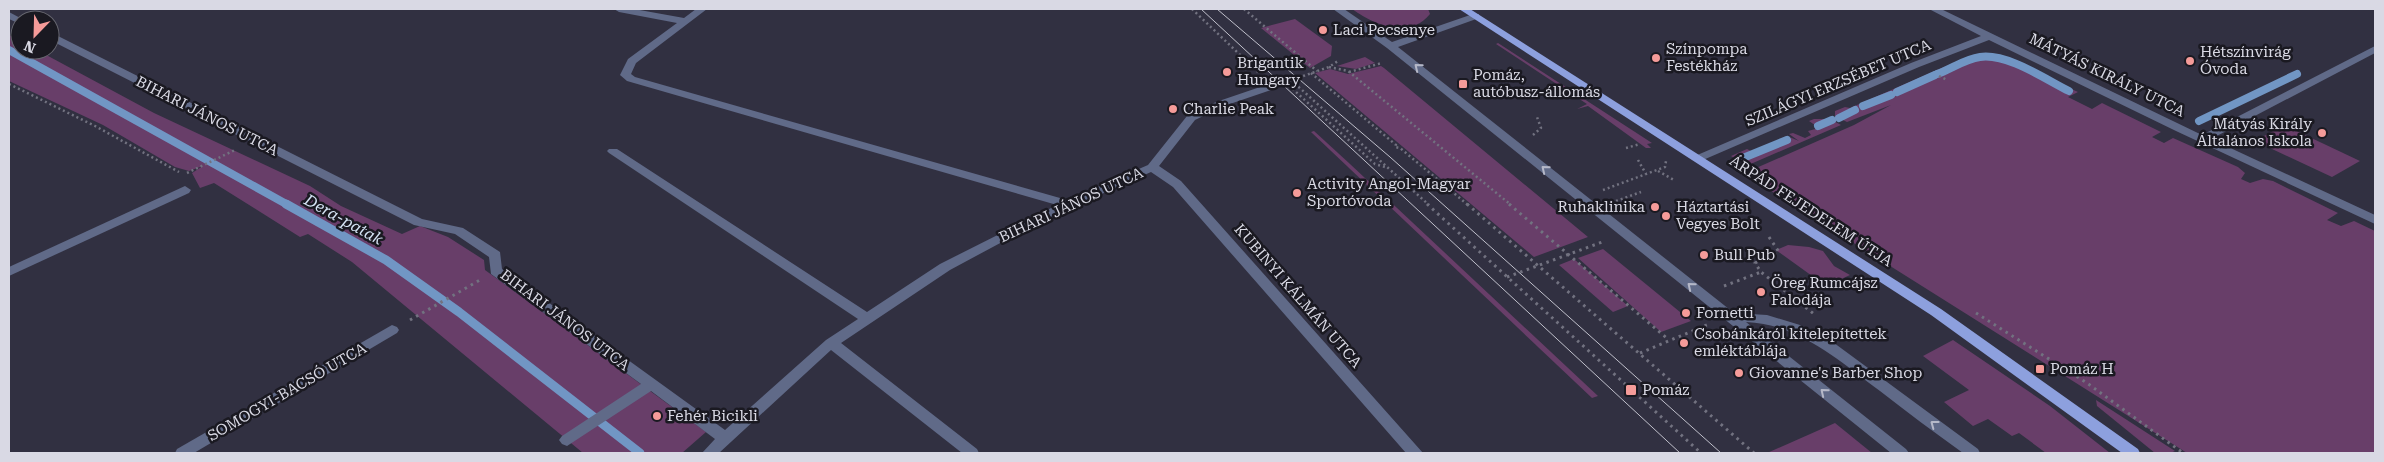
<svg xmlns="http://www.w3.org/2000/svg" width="2384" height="462" font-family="'Roboto Serif',serif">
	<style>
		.green { fill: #683e69 }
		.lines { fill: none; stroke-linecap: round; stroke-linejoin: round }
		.stream-far1 { stroke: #7196c4; stroke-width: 8 }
		.stream { stroke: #7196c4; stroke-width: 9 }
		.path-far1 { stroke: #727280; stroke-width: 2.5; stroke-dasharray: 2 3; stroke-linecap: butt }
		.path { stroke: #727280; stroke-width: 3; stroke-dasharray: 2.5 4.5; stroke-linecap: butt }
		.minor { fill: #606a88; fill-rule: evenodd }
		.major { fill: #8da0de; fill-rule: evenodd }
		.tram { stroke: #c0c0cb; stroke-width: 1 }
		.oneway { stroke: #b5b8c8 }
		.poi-dot { fill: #f59b99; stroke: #1a1921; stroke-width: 2 }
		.labels { text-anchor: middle; stroke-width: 5; stroke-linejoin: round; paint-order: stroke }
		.poi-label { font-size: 15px; fill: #d9d9e4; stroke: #1a1921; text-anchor: start }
		.street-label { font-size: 15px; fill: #d9d9e4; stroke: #1a1921 }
		.water-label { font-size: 16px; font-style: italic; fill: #d5e3f4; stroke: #1a1921 }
	</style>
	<rect width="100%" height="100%" fill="#313041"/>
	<g class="green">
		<path d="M1352 9H1428L1430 14C1409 40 1374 25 1352 9Z"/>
		<path d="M1295 19 1332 46 1331 56 1310 68 1261 28Z"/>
		<path d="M9 35 20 41V50H37L154 113 310 186 341 206 402 234 420 226 448 237 484 260 485 270 706 432 682 453H583L352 262 308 234 300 237 214 183 200 188 192 173 203 166 189 171 175 167 103 125 9 81Z"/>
		<path d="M1498 43 1652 143 1647 144 1651 148H1646L1588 106 1577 109 1587 104 1496 44Z"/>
		<path d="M1986 55 2010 61 2078 92 2068 97 2092 109 2102 103 2161 132 2152 137 2164 143 2173 138 2238 167 2245 173 2241 179 2250 183 2263 179 2273 181 2338 213 2327 220 2341 226 2354 221 2375 231V453H2187L1733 167 1736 165 1747 172 1854 125 1891 105 1847 122 1835 116V111L1845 107 1850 108 1967 57Z"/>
		<path d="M1365 57 1375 63 1356 69 1337 66Z"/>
		<path d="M1381 66 1384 68 1588 237 1534 257 1315 73 1330 69 1348 74Z"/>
		<path d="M1814 119H1830L1841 125 1746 166 1731 156 1747 149 1753 152 1787 136 1799 141 1789 134 1793 133 1805 138 1811 135 1808 131 1819 128 1809 121Z"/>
		<path d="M2284 125 2360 161 2332 177 2255 141Z"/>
		<path d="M1314 131 1350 164 1598 396 1592 398 1311 132Z"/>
		<path d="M1788 245 1809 247 1823 251 1834 266 1850 275 1826 286 1776 250Z"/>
		<path d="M1603 249 1691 321 1661 332 1578 258Z"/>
		<path d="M1574 259 1628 306 1613 312 1559 265Z"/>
		<path d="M1953 340 2050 406 2110 453H2046L2019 433 2012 436 1988 419 1973 426 1944 402 1969 390 1923 356Z"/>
		<path d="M2096 400 2175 451 2170 453H2155L2097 406Z"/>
		<path d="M1835 423 1872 453H1767Z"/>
	</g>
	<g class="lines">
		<g class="stream-far1">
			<path d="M9 50 288 205"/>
			<path d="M1937 74C1951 69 1965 59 1980 57 2007 53 2045 79 2069 91"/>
			<path d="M1897 92 1935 75"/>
			<path d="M1863 106 1891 95"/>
			<path d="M1839 118 1855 110"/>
			<path d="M2199 121 2297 74"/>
			<path d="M1818 126 1832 120"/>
			<path d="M1743 158 1787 140"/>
		</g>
		<path class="stream" d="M286 204 386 260 459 312 640 453"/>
		<g class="path-far1">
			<path d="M1192 9 1258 72"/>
			<path d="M1244 9 1317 71"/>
			<path d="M1329 67 1348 71 1511 205"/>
			<path d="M1349 72 1382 63"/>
			<path d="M1311 73 1396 145 1395 147 1400 148 1468 205"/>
			<path d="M1939 76 1947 80"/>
			<path d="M1291 80 1429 205"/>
			<path d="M1289 81 1329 67 1338 61"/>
			<path d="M1285 82 1375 164 1385 167"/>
			<path d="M9 84 95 126 179 172"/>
			<path d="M1533 135 1541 128 1537 117"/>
			<path d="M1626 148 1640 144"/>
			<path d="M1638 160 1646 174"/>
			<path d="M1658 171 1674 180"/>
			<path d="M187 173 235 150"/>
			<path d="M1603 190 1665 167 1666 161"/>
			<path d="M1616 201 1641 192"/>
		</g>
		<g class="path">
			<path d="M1427 204 1701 453"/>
			<path d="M1467 204 1754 453"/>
			<path d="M1509 204 1669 340"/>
			<path d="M1769 237 1779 252 1755 263 1761 272 1814 314"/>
			<path d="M1507 277 1605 241"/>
			<path d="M1724 286 1761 272"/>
			<path d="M1976 313 2087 383 2183 453"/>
			<path d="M410 320 480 280"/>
			<path d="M1640 353 1709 324"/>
		</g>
		<g class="minor">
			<path d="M614 9H634L684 18 696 9H707L636 63 631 74 635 77 1067 200 1148 165 1187 116 1216 102 1263 86H1271L1272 88 1271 90 1224 106 1195 120 1159 166 1181 181 1423 453H1406L1173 187 1151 172 1041 221 950 270 841 343 977 449 979 453H962L831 350 719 453H702L715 439 651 391 567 446 562 444 559 440 562 436 641 384 491 274 489 257 455 234 414 225 50 40V33L54 34 422 219 463 228 500 252 502 269 725 430 826 340 858 319 609 153 607 151 609 149H617L867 312 940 264 1057 205 627 81 620 75 628 59 677 23 619 12Z"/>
			<path d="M1333 9H1344L1392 42 1473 14H1479V18L1398 47 1734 313 1767 315 1800 325 1830 340 1978 449 1980 453H1963C1935 433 1907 412 1880 391 1839 361 1799 324 1746 322L1906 449 1909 453H1891L1387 48Z"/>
			<path d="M1929 9H1941L2202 135 2375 46V53L2211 139 2375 215V224L2176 131 1989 40 1919 67 1703 160 1699 161 1693 158 1695 156 1911 63 1981 36Z"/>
			<path d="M9 12 24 20H20V24L9 19Z"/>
			<path d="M185 186 191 190 189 193 9 276V267Z"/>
			<path d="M392 325 397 327 399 330 397 333 194 453H175L177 449Z"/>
		</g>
		<path class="major" d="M1459 9H1470L1941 309 2138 449 2140 453H2122L1931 315Z"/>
		<g class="tram">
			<path d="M1201 9 1680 453"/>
			<path d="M1217 9 1390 157 1721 453"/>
		</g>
	</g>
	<defs><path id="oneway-chevron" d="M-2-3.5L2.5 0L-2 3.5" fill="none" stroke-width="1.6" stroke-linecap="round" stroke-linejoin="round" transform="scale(1.25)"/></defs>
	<g class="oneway">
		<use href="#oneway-chevron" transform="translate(1418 67) rotate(-141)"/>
		<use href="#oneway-chevron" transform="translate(1545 169) rotate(-141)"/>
		<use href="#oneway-chevron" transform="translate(1691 286) rotate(-141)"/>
		<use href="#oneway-chevron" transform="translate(1824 392) rotate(-141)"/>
		<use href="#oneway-chevron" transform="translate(1934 424) rotate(-143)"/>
	</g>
	<g class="poi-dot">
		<circle cx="1323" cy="30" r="5"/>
		<circle cx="1656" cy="58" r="5"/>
		<circle cx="2190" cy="61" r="5"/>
		<circle cx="1227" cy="72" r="5"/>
		<rect x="1458" y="79" width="10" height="10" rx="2.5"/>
		<circle cx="1173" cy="109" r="5"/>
		<circle cx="2322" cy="133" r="5"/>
		<circle cx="1297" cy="193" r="5"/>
		<circle cx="1655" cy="207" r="5"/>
		<circle cx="1666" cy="216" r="5"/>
		<circle cx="1704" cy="255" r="5"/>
		<circle cx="1761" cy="292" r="5"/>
		<circle cx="1686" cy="313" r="5"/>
		<circle cx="1684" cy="343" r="5"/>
		<rect x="2035" y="364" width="10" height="10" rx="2.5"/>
		<circle cx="1739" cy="373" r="5"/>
		<rect x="1625" y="384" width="12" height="12" rx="2.5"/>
		<circle cx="657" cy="416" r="5"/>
	</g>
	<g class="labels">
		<g class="poi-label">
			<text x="1333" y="35">Laci Pecsenye</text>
			<text x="1666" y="54">Színpompa<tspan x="1666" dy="17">Festékház</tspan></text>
			<text x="2200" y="57">Hétszínvirág<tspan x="2200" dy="17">Óvoda</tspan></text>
			<text x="1237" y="68">Brigantik<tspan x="1237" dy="17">Hungary</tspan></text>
			<text x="1473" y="80">Pomáz,<tspan x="1473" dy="17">autóbusz-állomás</tspan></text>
			<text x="1183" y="114">Charlie Peak</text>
			<text x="2312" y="129" text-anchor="end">Mátyás Király<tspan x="2312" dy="17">Általános Iskola</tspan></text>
			<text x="1307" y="189">Activity Angol-Magyar<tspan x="1307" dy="17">Sportóvoda</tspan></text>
			<text x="1645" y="212" text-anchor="end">Ruhaklinika</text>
			<text x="1676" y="212">Háztartási<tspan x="1676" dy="17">Vegyes Bolt</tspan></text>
			<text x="1714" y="260">Bull Pub</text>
			<text x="1771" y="288">Öreg Rumcájsz<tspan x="1771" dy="17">Falodája</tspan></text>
			<text x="1696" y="318">Fornetti</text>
			<text x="1694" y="339">Csobánkáról kitelepítettek<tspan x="1694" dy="17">emléktáblája</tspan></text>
			<text x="2050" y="374">Pomáz H</text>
			<text x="1749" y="378">Giovanne's Barber Shop</text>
			<text x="1642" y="395">Pomáz</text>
			<text x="667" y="421">Fehér Bicikli</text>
		</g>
		<g class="street-label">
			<text transform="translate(2107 75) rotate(26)" y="5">MÁTYÁS KIRÁLY UTCA</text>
			<text transform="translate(1838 83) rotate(-23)" y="5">SZILÁGYI ERZSÉBET UTCA</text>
			<text transform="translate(207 116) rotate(27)" y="5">BIHARI JÁNOS UTCA</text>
			<text transform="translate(1071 205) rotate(-25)" y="5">BIHARI JÁNOS UTCA</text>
			<text transform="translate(1811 211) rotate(33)" y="5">ÁRPÁD FEJEDELEM ÚTJA</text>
			<text transform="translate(1298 296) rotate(49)" y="5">KUBINYI KÁLMÁN UTCA</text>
			<text transform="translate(565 320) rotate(37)" y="5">BIHARI JÁNOS UTCA</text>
			<text transform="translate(287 392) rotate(-30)" y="5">SOMOGYI-BACSÓ UTCA</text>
		</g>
		<g class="water-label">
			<text transform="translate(344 219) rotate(29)" y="6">Dera-patak</text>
		</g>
	</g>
	<rect width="2384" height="462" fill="none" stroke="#d9d9e4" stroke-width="20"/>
	<g transform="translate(35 35) rotate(203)"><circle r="24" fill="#1a1921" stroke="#66666f"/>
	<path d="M0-4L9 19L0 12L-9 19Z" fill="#f59b99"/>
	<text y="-8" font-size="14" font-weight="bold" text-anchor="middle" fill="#d9d9e4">N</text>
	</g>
</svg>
